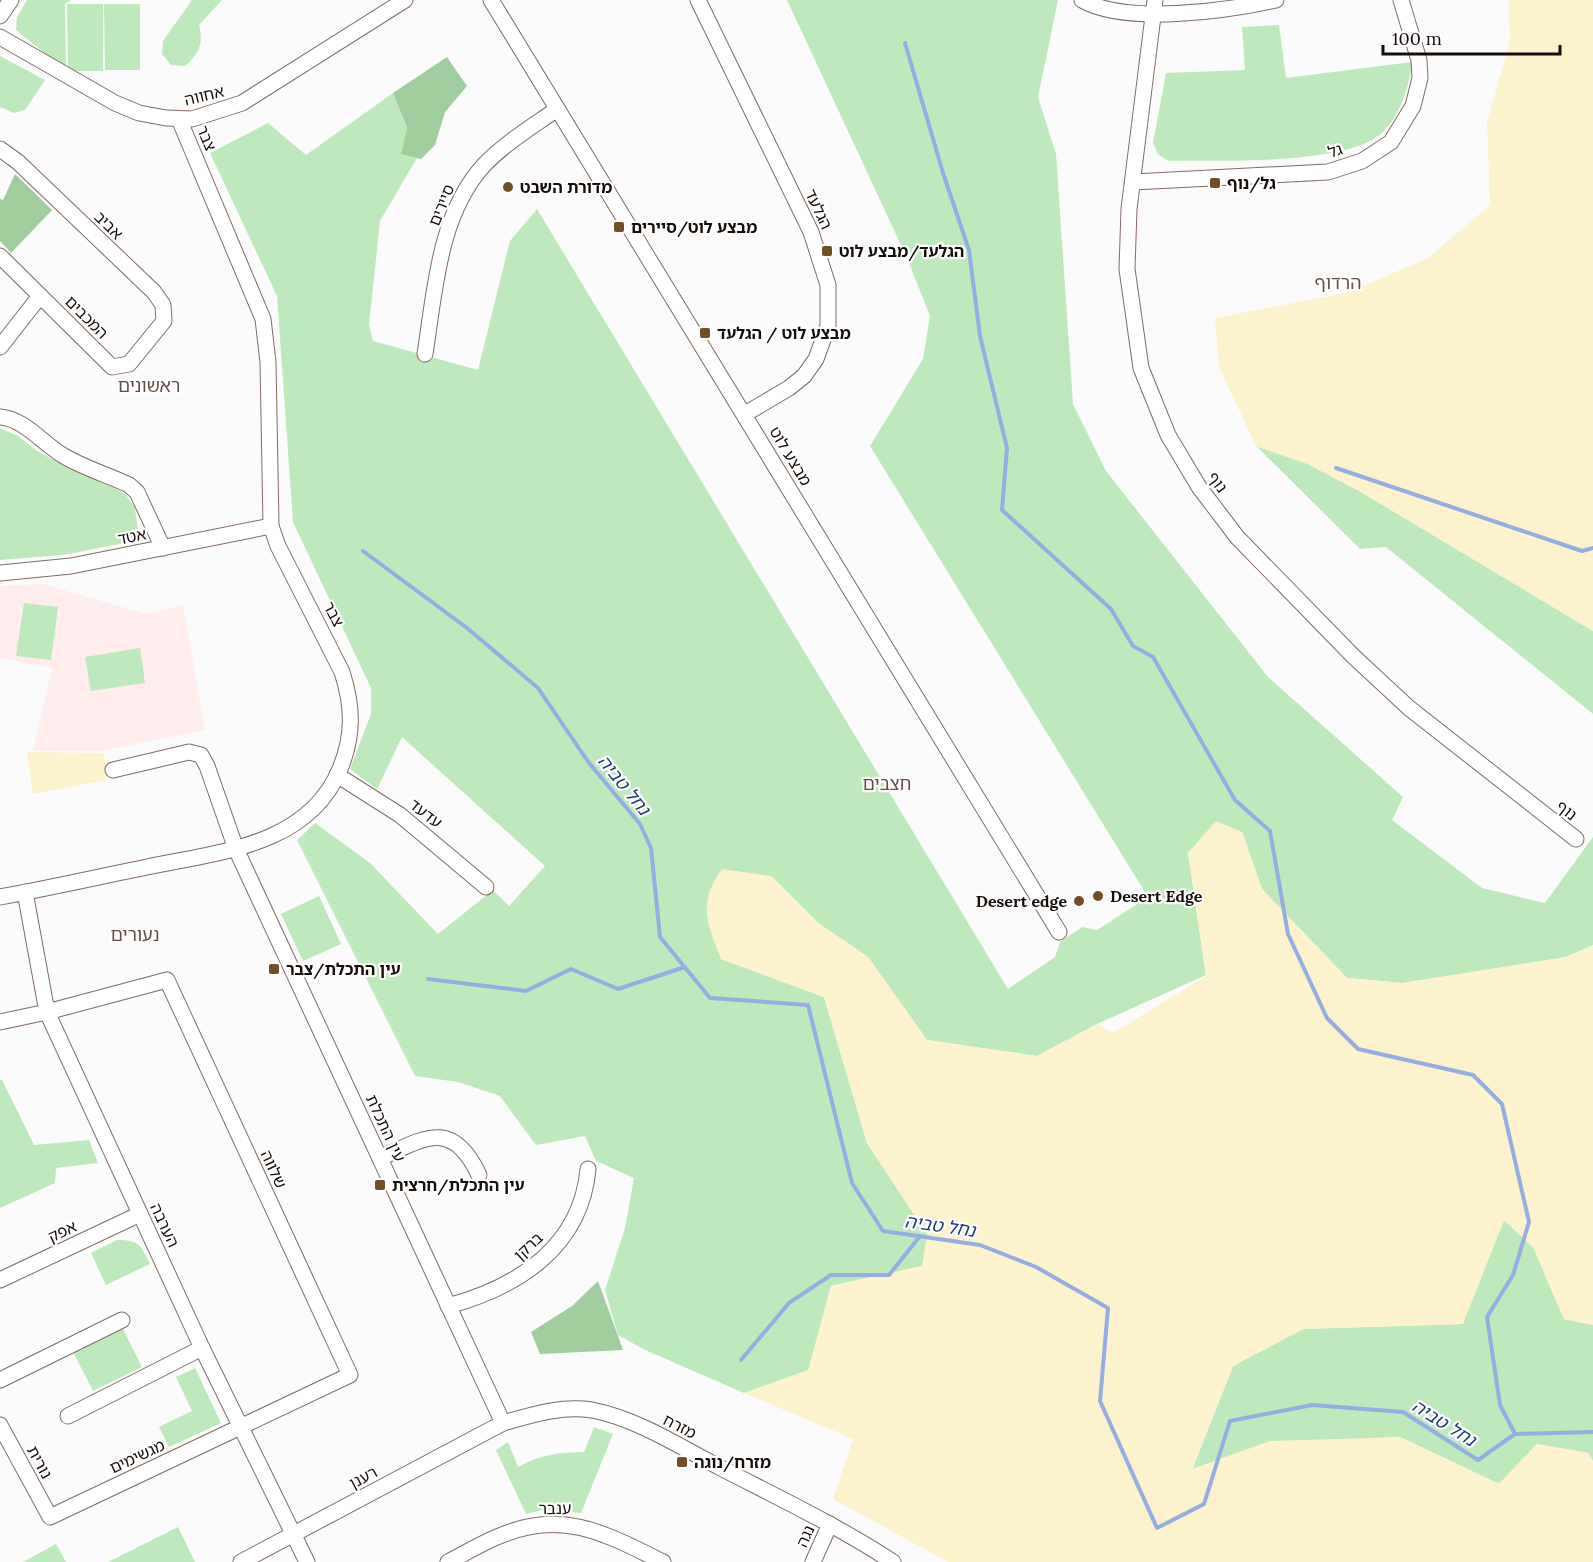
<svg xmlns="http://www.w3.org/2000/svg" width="1593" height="1562" font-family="Lora,'Noto Sans Hebrew',serif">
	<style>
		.education { fill: #feedec }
		.green { fill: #bee9bc }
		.forest { fill: #a0cd9e }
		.sand { fill: #fcf2cc }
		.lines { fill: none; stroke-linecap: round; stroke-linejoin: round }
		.stream { stroke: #94aee2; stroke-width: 4 }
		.minor-casing { stroke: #846a60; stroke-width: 17 }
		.minor { stroke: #fff; stroke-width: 15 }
		.poi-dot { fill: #714d28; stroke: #fff; stroke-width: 2 }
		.labels { text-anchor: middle; stroke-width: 4.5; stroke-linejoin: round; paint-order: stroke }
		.street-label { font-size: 16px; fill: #160c08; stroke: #fff }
		.poi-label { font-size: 16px; font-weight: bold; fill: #160c08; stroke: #fff; text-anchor: start }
		.neighbourhood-label { font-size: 18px; fill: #654c43; stroke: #fff }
		.water-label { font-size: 18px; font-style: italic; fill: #203b78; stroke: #fff }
	</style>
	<rect width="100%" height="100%" fill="#fbfbfb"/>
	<path class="education" d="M43 584 146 614 183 605 205 730 102 751H33L52 668 0 658V586Z"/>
	<g class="green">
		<path d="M27 0H71L65 4 66 70 16 30 17 17Z"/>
		<path d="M192 0H222L199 25C204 43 199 54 185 66L171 65 162 54 163 41Z"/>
		<path d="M787 0H1058L1038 97 1056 154 1073 404 1106 471 1268 677 1403 797 1392 820 1482 888 1545 903 1593 837V945L1566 957 1403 983 1347 978 1262 889 1242 832 1188 853 1206 975 1097 1024 1037 1056 927 1040 868 957 818 923 771 876 721 959 824 997 867 1143 913 1213 928 1229 923 1266 831 1286 809 1370 744 1393 643 1349 618 1335 605 1290 625 1228 634 1178 596 1161 585 1136 536 1145 500 1096 458 1082 415 1076 297 840 315 823 370 863 438 934 493 890 509 906 545 866 402 737 377 789 350 769 371 714V688L293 522 277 296 210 153 268 123 306 155 393 93 407 129 401 154 417 158 380 221 369 325 373 341 478 370 510 241 537 209 1008 989 1055 957 1060 942 1082 927 1097 930 1148 897 870 446 923 359 930 316 907 258Z"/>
		<path d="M67 4H103V71H68Z"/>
		<path d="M104 4H140V70H105Z"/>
		<path d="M1279 25 1286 78 1412 62C1409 87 1401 113 1383 132 1349 166 1216 160 1168 161L1158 154 1153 143 1166 73 1245 70 1242 27Z"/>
		<path d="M0 56 45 80 25 110 14 113 0 107Z"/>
		<path d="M0 428 18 436 37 451 63 465 109 484 126 495 135 508 139 540 63 555 0 560Z"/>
		<path d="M1256 446 1308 464 1361 492 1593 631V714L1386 547 1360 549Z"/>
		<path d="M24 603 58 607 51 660 16 656Z"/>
		<path d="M140 648 145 683 91 691 85 657Z"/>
		<path d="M319 896 341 944 303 961 281 914Z"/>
		<path d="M0 1080H2L34 1145 89 1140 98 1163 56 1168 55 1183 0 1208Z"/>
		<path d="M1504 1220 1533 1247 1564 1319 1593 1325V1461L1588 1453 1537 1444 1499 1484 1400 1437 1192 1470 1233 1366 1303 1329 1462 1324Z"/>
		<path d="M117 1240C139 1240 141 1245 150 1264L106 1285 91 1253Z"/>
		<path d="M121 1325 142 1367 93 1391 72 1350Z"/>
		<path d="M195 1368 221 1423 169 1447 159 1427 192 1411 176 1377Z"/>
		<path d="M594 1427 613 1434 581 1513 542 1510 526 1514 496 1450 508 1442 518 1467C539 1455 560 1452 584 1452Z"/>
		<path d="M178 1527 195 1562H108Z"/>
		<path d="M56 1544 66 1562H23Z"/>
	</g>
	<g class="forest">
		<path d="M447 57 467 86 445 112 435 145 421 159 401 154 407 128 393 93Z"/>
		<path d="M15 174 52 210 11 253 0 241V199L3 200Z"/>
		<path d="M598 1281 623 1350 540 1354 531 1332 572 1306Z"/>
	</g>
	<g class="sand">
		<path d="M1509 0H1593V631L1361 492 1308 464 1256 446 1219 367 1215 318 1350 292 1428 258 1490 205 1487 123 1510 41Z"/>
		<path d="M27 752 104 753 107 780 33 794Z"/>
		<path d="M1216 821 1242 832 1262 889 1347 978 1403 983 1566 957 1593 945V1325L1564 1319 1533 1247 1504 1220 1463 1324 1303 1329 1233 1366 1192 1469 1270 1441 1400 1437 1499 1484 1537 1444 1588 1453 1593 1461V1562H948L833 1499 853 1439 744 1393 808 1370 831 1286 922 1266 928 1229 913 1213 867 1143 824 997 721 959C707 923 697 904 722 869L771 876 818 923 868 957 927 1040 1037 1056 1097 1024 1113 1033 1206 976 1188 853Z"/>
	</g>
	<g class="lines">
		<g class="stream">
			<path d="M905 43 943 173 969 250 980 336 1007 448 1002 510 1111 609 1133 646 1153 657 1235 800 1270 831 1288 934 1327 1018 1358 1049 1473 1075 1502 1104 1529 1222 1513 1275 1487 1317 1500 1405 1515 1434"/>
			<path d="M1336 468 1582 551 1593 548"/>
			<path d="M363 551 467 628 538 688 589 763 640 824 651 848 660 937 710 998 808 1005 852 1183 883 1231 980 1245 1036 1267 1108 1308 1100 1401 1157 1528 1204 1504 1230 1421 1312 1405 1403 1412 1478 1460 1515 1434 1593 1432"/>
			<path d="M428 979 526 991 571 969 618 989 685 967"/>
			<path d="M741 1360 789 1303 831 1275H889L920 1236"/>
		</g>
		<g class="minor-casing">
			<g id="minor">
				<path d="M491 0 1059 932"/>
				<path d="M698 0 811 232 828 285V326L816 359 804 376 789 388 745 414"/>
				<path d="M1082 0C1126 25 1227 11 1276 0"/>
				<path d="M1155 0 1129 209 1127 269 1141 368 1168 435 1199 487 1237 537 1353 656 1409 708 1576 839"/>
				<path d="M0 16 11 0"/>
				<path d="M0 37 115 103 139 113 166 118 192 119 242 103 405 0"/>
				<path d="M0 149 18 162 154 292 163 305 164 321 129 364 112 367 0 256"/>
				<path d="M1133 182 1328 172 1362 161 1391 142 1413 106 1420 78 1419 60 1401 0"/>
				<path d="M0 347 40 296"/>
				<path d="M425 354C435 290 439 214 484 165 505 143 533 126 557 109"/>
				<path d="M0 417C25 419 43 444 64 456 84 468 108 475 129 485L137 492 163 548"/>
				<path d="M0 573 71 566 271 526"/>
				<path d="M113 770 189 752 201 755 207 766 236 849 503 1423"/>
				<path d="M337 775 400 815 486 887"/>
				<path d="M25 892 47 1012 202 1348 307 1562"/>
				<path d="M0 897C49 888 98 877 147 867 219 852 308 846 340 769 354 735 353 706 342 672L278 546 271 526 268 362 263 319 179 119"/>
				<path d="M0 1022 47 1012 167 980 350 1375 50 1517 0 1425"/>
				<path d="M380 1158C425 1138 452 1118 479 1175"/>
				<path d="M0 1280 140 1214"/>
				<path d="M448 1306C518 1287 581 1247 588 1169"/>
				<path d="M0 1380 122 1320"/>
				<path d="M68 1416 202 1348"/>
				<path d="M241 1562 503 1423C531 1415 562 1405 592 1410 638 1419 680 1447 721 1468 779 1498 838 1526 893 1562"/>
				<path d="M448 1562C466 1553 483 1542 502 1535 564 1509 608 1535 663 1562"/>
				<path d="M813 1562 830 1524"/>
			</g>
		</g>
		<use href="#minor" class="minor"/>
	</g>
	<g class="poi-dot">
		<rect x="1209" y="177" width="12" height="12" rx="3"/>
		<circle cx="508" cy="187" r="6"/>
		<rect x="613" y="221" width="12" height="12" rx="3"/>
		<rect x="821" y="245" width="12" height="12" rx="3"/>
		<rect x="699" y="327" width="12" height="12" rx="3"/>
		<circle cx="1098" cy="896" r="6"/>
		<circle cx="1079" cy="901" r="6"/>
		<rect x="268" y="963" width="12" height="12" rx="3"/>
		<rect x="374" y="1179" width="12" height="12" rx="3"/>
		<rect x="676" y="1456" width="12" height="12" rx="3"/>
	</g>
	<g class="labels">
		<g class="street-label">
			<text transform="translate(204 95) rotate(-13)" y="6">אחווה</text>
			<text transform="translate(207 138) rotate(67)" y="6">צבר</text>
			<text transform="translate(1335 150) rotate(-18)" y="6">גל</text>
			<text transform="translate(441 205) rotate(-68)" y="6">סיירים</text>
			<text transform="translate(819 209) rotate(65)" y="6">הגלעד</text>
			<text transform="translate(109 225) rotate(44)" y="6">אביב</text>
			<text transform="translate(87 317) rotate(45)" y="6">המכבים</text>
			<text transform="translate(791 456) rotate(59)" y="6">מבצע לוט</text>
			<text transform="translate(1218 482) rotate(54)" y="6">נוף</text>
			<text transform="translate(132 536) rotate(-11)" y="6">אטד</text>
			<text transform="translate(334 614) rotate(62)" y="6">צבר</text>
			<text transform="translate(1567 810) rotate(38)" y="6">נוף</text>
			<text transform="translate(426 813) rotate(38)" y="6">עדעד</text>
			<text transform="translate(386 1128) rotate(65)" y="6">עין התכלת</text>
			<text transform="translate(274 1169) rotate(65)" y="6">שלווה</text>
			<text transform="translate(165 1225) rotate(65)" y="6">הערבה</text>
			<text transform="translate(62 1231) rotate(-25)" y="6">אפק</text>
			<text transform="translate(528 1246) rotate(-43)" y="6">ברקן</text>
			<text transform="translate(680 1426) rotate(27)" y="6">מזרח</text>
			<text transform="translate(137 1456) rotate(-25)" y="6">מגשימים</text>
			<text transform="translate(40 1462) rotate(61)" y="6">נורית</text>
			<text transform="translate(363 1477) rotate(-28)" y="6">רענן</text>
			<text transform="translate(555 1508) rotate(-1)" y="6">ענבר</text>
			<text transform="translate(805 1536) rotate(-66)" y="6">נגה</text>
		</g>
		<g class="poi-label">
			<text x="1227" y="189">גל/נוף</text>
			<text x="520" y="193">מדורת השבט</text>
			<text x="631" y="233">מבצע לוט/סיירים</text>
			<text x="839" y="257">הגלעד/מבצע לוט</text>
			<text x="717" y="339">מבצע לוט / הגלעד</text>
			<text x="1110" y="902">Desert Edge</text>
			<text x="1067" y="907" text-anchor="end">Desert edge</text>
			<text x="286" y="975">עין התכלת/צבר</text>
			<text x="392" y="1191">עין התכלת/חרצית</text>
			<text x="694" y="1468">מזרח/נוגה</text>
		</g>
		<g class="neighbourhood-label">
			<text x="1338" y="289">הרדוף</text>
			<text x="149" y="392">ראשונים</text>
			<text x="887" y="790">חצבים</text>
			<text x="135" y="941">נעורים</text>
		</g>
		<g class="water-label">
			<text transform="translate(624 785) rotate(51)" y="6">נחל טביה</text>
			<text transform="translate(940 1226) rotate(8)" y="6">נחל טביה</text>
			<text transform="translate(1444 1423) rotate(32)" y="6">נחל טביה</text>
		</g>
	</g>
	<path d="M1383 45v9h177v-9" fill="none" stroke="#160c08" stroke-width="3"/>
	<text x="1392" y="45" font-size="18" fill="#160c08" stroke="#ffffff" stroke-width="4.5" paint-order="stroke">100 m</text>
</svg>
